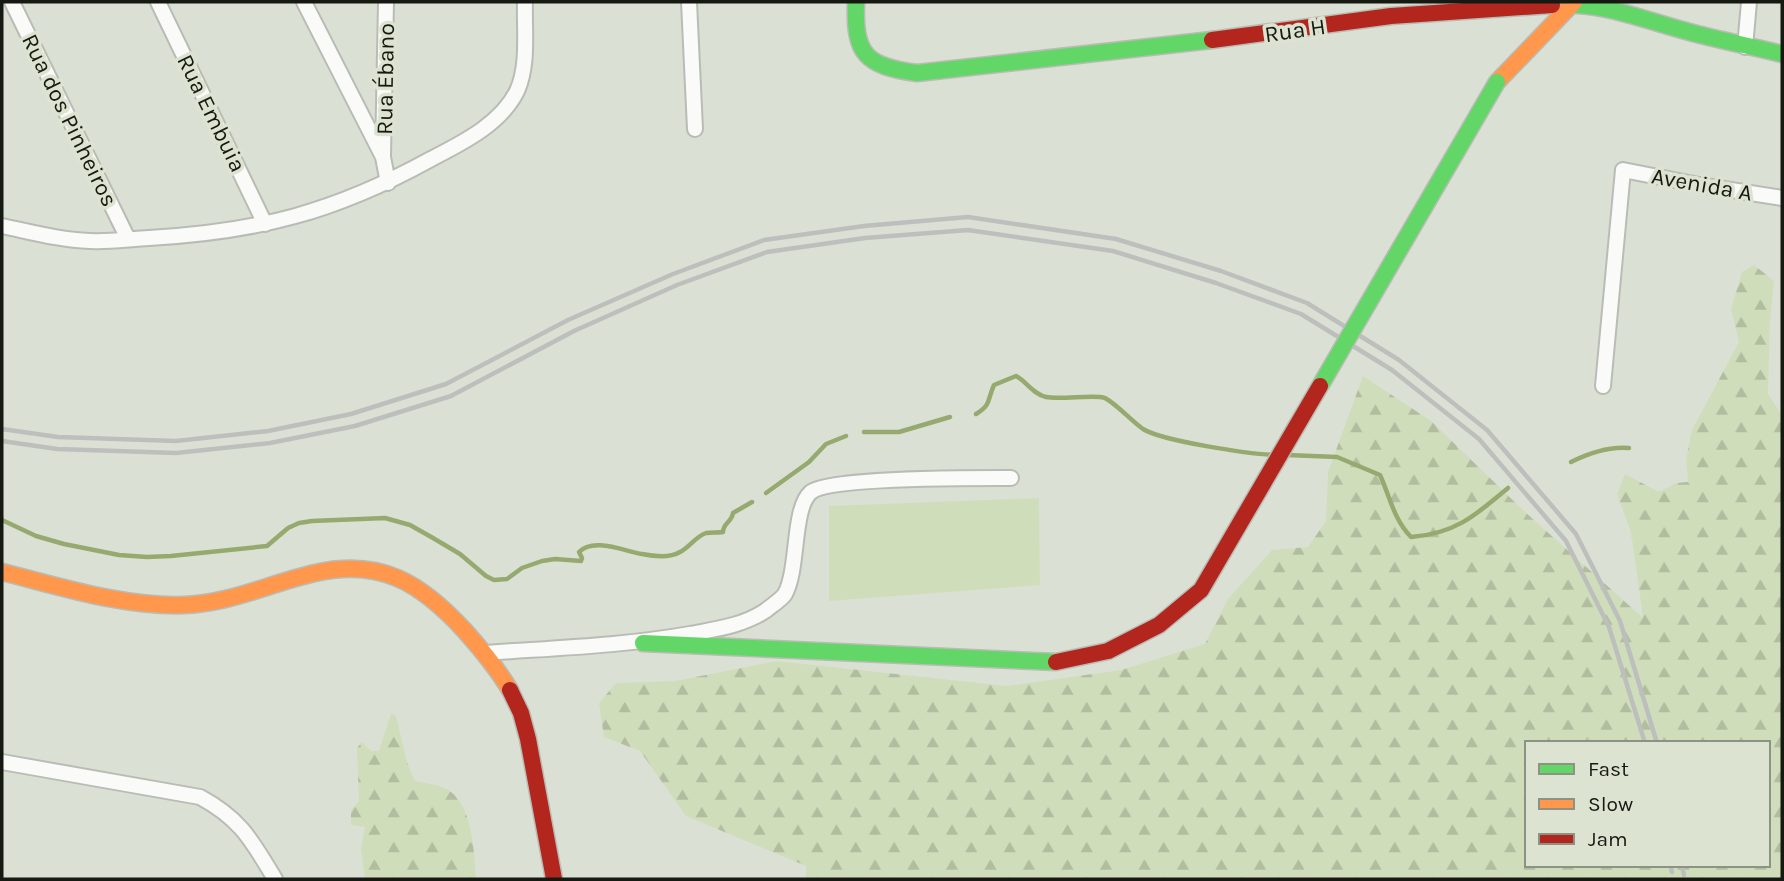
<svg xmlns="http://www.w3.org/2000/svg" width="1784" height="881" font-family="Karla,sans-serif">
	<style>
		.forest { fill: url(#forest-firs); fill-rule: evenodd }
		.garden { fill: #d0ddbb }
		.lines { fill: none; stroke-linecap: round; stroke-linejoin: round }
		.stream { stroke: #96aa6f; stroke-width: 4.5 }
		.street-casing { stroke: #b9bcb4; stroke-width: 18 }
		.fast-casing { stroke: #b9bcb4; stroke-width: 19 }
		.slow-casing { stroke: #b9bcb4; stroke-width: 19 }
		.jam-casing { stroke: #b9bcb4; stroke-width: 19 }
		.street { stroke: #fafaf9; stroke-width: 14 }
		.fast { stroke: #63d668; stroke-width: 16 }
		.slow { stroke: #ff974d; stroke-width: 16 }
		.jam { stroke: #b3261e; stroke-width: 16 }
		.rail { stroke: #bdbfbc; stroke-width: 4.5 }
		.fast-bridge-casing { stroke: #b9bcb4; stroke-width: 19; stroke-linecap: butt }
		.jam-bridge-casing { stroke: #b9bcb4; stroke-width: 19; stroke-linecap: butt }
		.fast-bridge { stroke: #63d668; stroke-width: 16 }
		.jam-bridge { stroke: #b3261e; stroke-width: 16 }
		.labels { text-anchor: middle; stroke-width: 7; stroke-linejoin: round; paint-order: stroke }
		.street-label { font-size: 23px; fill: #161812; stroke: #dce4d1 }
	</style>
	<defs>
		<pattern id="forest-firs" width="22" height="20" patternUnits="userSpaceOnUse" patternTransform="scale(1.75)"><rect width="22" height="20" fill="#d0ddbb"/><path d="M5 1l3.5 6h-7zM16 11l3.5 6h-7z" fill="#b2bda0"/></pattern>
	</defs>
	<rect width="100%" height="100%" fill="#dbe0d5"/>
	<g class="forest">
		<path d="M1754 265 1774 281 1770 321 1768 394 1782 415V879H806V866L686 816 640 751 604 737 599 703 616 683 675 681 776 661 1007 686 1121 670 1205 644 1228 599 1272 550 1308 547 1326 521 1328 472 1363 376 1431 421 1523 510 1643 618 1631 532 1617 494 1625 474 1659 492 1676 483 1688 482 1686 459 1692 430 1739 342 1731 309 1742 272ZM1527 743H1768V865H1527Z"/>
		<path d="M391 713 396 716 407 762 415 781C424 783 434 784 442 787 473 798 474 851 476 879H365L361 849 365 827 351 825V810L359 801 357 748 362 742 371 751H379Z"/>
	</g>
	<path class="garden" d="M1039 498 1040 585 829 601V506Z"/>
	<g class="lines">
		<g class="stream">
			<path d="M976 414C992 404 987 400 994 385L1016 376C1027 382 1033 394 1046 397 1060 400 1096 394 1105 398 1119 406 1130 420 1143 429 1162 441 1249 454 1275 455"/>
			<path d="M864 432H899L950 417"/>
			<path d="M1287 455 1337 457 1380 475C1390 497 1394 520 1411 537 1455 534 1476 515 1508 488"/>
			<path d="M1571 462C1589 453 1608 446 1629 448"/>
			<path d="M766 493 809 462 826 444 846 436"/>
			<path d="M2 520 36 536 64 544 119 555 147 557 171 556 267 546 288 528 299 523 312 521 385 518 410 525 433 538 460 554 486 576 494 580 507 579 522 568 542 561 555 559 581 561 582 558 579 552C593 537 624 551 642 554 652 556 670 558 680 552 690 547 695 537 706 533 712 532 717 533 723 532 723 523 732 522 733 513L752 502"/>
		</g>
		<g class="street-casing">
			<g id="street">
				<path d="M12 2 128 239"/>
				<path d="M158 2 265 224"/>
				<path d="M304 2 383 157 388 183"/>
				<path d="M689 2 695 129"/>
				<path d="M1745 47 1749 2"/>
				<path d="M383 156 386 2"/>
				<path d="M2 226C31 232 60 240 90 241 109 242 129 239 149 238 258 232 335 212 431 159 462 143 501 124 517 91 529 65 524 30 525 2"/>
				<path d="M1603 386 1623 170 1699 185 1782 198"/>
				<path d="M484 653C553 648 622 646 690 634 716 629 742 626 765 611 771 606 781 600 785 594 799 569 792 508 811 492 830 477 979 478 1011 478"/>
				<path d="M2 762 200 797C241 819 252 841 275 879"/>
			</g>
		</g>
		<g class="fast-casing">
			<g id="fast">
				<path d="M856 2C854 54 865 66 917 73L1212 40"/>
				<path d="M1552 5C1600 1 1641 19 1686 31 1718 40 1750 46 1782 54"/>
				<path d="M643 643 1056 662"/>
			</g>
		</g>
		<g class="slow-casing">
			<g id="slow">
				<path d="M1497 82 1574 2"/>
				<path d="M2 572C62 587 123 607 185 605 231 603 271 583 315 573 381 558 421 583 465 631 481 649 497 668 510 690"/>
			</g>
		</g>
		<g class="jam-casing">
			<g id="jam">
				<path d="M1212 40 1391 16 1552 5"/>
				<path d="M510 690 521 713 528 739 554 879"/>
			</g>
		</g>
		<use href="#street" class="street"/>
		<use href="#fast" class="fast"/>
		<use href="#slow" class="slow"/>
		<use href="#jam" class="jam"/>
		<g class="rail">
			<path d="M2 429 58 437 176 441 268 431 351 414 446 384 568 320 673 274 764 240 864 226 968 217 1116 239 1221 271 1307 303 1399 360 1487 430 1576 534 1620 621 1657 743"/>
			<path d="M2 441 57 449 176 453 270 443 355 426 451 396 574 331 677 285 767 252 865 238 968 230 1113 251 1216 283 1301 314 1392 370 1479 439 1566 541 1609 627 1645 743"/>
			<path d="M1670 865 1672 872"/>
			<path d="M1682 865 1684 875"/>
		</g>
		<g class="fast-bridge-casing">
			<path id="fast-bridge" d="M1320 386 1497 82"/>
		</g>
		<g class="jam-bridge-casing">
			<path id="jam-bridge" d="M1056 662 1108 651 1159 625 1201 590 1320 386"/>
		</g>
		<use href="#fast-bridge" class="fast-bridge"/>
		<use href="#jam-bridge" class="jam-bridge"/>
	</g>
	<g class="labels">
		<g class="street-label">
			<text transform="translate(1295 30) rotate(-8)" y="8">Rua H</text>
			<text transform="translate(385 79) rotate(-89)" y="8">Rua Ébano</text>
			<text transform="translate(212 113) rotate(64)" y="8">Rua Embuia</text>
			<text transform="translate(70 120) rotate(64)" y="8">Rua dos Pinheiros</text>
			<text transform="translate(1702 184) rotate(10)" y="8">Avenida A</text>
		</g>
	</g>
	<rect width="1784" height="881" fill="none" stroke="#161812" stroke-width="7"/>
	<rect x="1525" y="741" width="245" height="126" fill="#dce4d1" stroke="#8d9285" stroke-width="2"/>
	<rect x="1539" y="764" width="35" height="10" fill="#63d668" stroke="#8d9285" stroke-width="2"/>
	<text x="1588" y="776" font-size="21" fill="#161812">Fast</text>
	<rect x="1539" y="799" width="35" height="10" fill="#ff974d" stroke="#8d9285" stroke-width="2"/>
	<text x="1588" y="811" font-size="21" fill="#161812">Slow</text>
	<rect x="1539" y="834" width="35" height="10" fill="#b3261e" stroke="#8d9285" stroke-width="2"/>
	<text x="1588" y="846" font-size="21" fill="#161812">Jam</text>
</svg>
